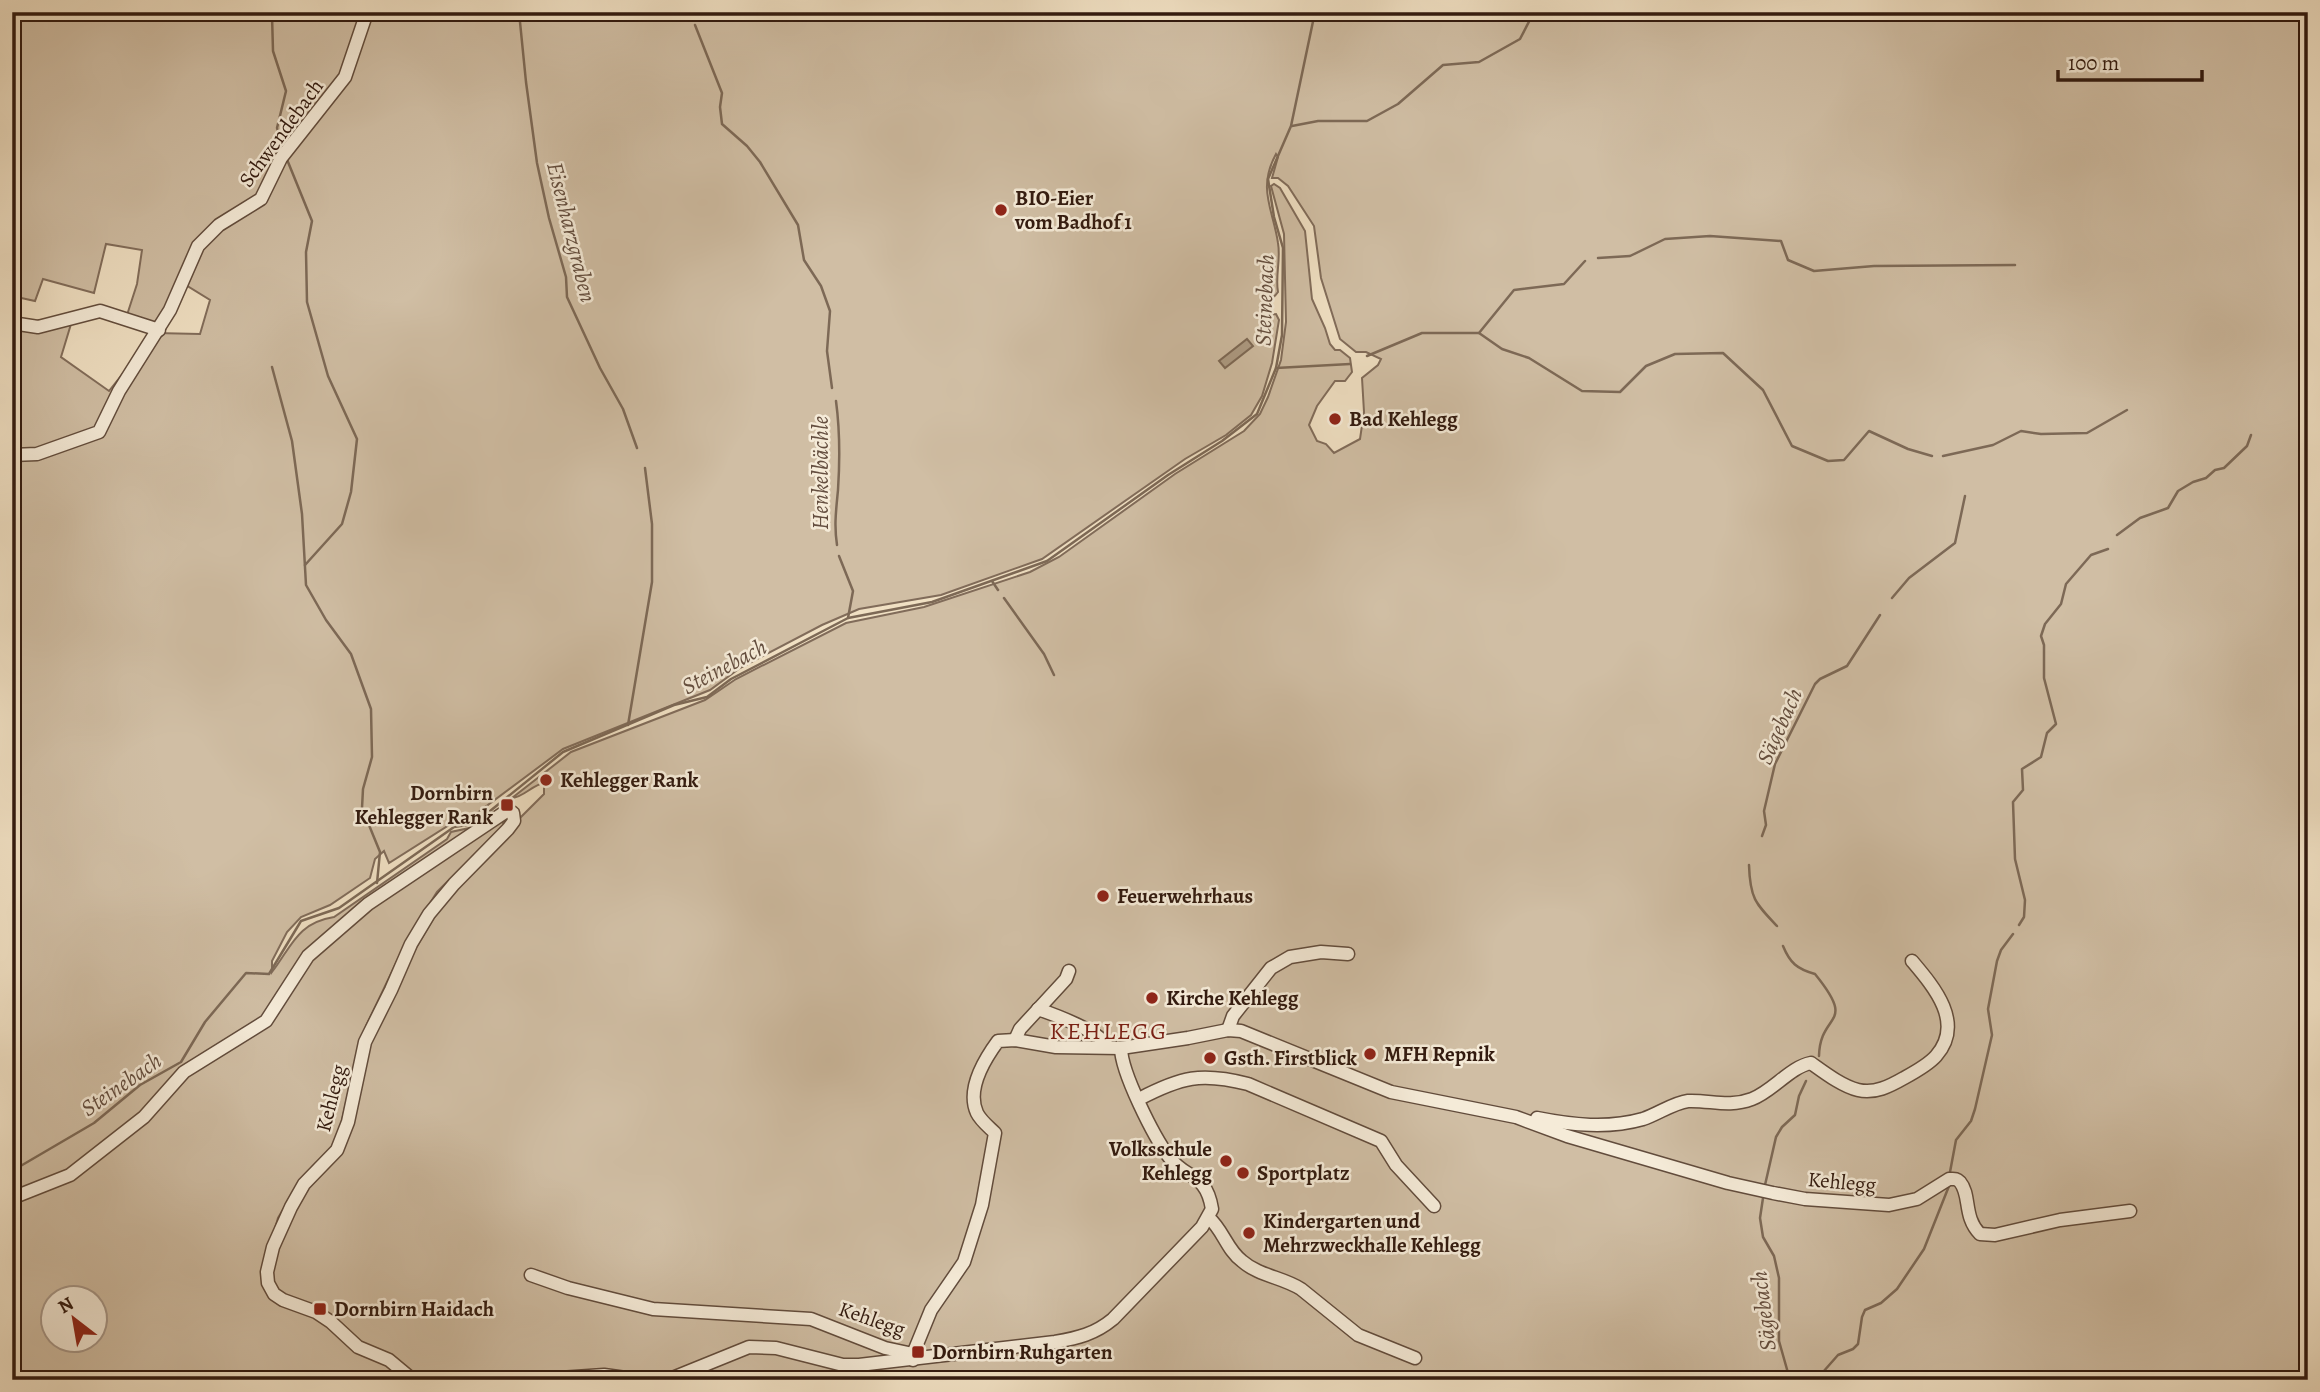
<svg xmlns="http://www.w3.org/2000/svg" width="2320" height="1392" font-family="Alegreya,serif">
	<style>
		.green { fill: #d0bea4; stroke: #816c5a; stroke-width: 2; fill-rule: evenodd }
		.water { fill: #af9d86; stroke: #7d6956; stroke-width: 2 }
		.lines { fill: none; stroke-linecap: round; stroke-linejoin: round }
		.stream { stroke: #7d6956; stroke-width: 2.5 }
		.minor-casing { stroke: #624c3c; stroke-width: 15 }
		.minor { stroke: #f5ebd8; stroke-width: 12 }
		.poi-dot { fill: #8f2418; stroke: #f5ebd8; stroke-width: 2.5 }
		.labels { text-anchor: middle; stroke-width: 5; stroke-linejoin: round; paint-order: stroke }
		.street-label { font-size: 21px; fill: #321a0f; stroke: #f5ebd8 }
		.poi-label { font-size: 21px; font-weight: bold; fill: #321a0f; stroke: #f5ebd8; text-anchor: start }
		.water-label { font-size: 23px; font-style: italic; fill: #644e3f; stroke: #f5ebd8 }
		.quarter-label { font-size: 24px; letter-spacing: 2px; fill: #7a1f14; stroke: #f5ebd8 }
	</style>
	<rect width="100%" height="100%" fill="#f0e0c3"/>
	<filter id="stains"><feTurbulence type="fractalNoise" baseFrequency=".00286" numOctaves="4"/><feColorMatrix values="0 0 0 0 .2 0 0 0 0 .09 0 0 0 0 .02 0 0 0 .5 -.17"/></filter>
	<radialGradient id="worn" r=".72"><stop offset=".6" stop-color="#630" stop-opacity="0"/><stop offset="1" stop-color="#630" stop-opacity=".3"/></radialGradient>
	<path class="green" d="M12 12H2308V1380H12V327L71 324 61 357 109 391 155 333 200 334 210 300 184 284 164 327 127 315 137 284 142 250 106 244 94 293 43 279 35 301 12 296ZM1276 154 1278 157 1272 178H1278L1288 186 1314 226 1321 278 1340 339 1356 352H1366L1381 359 1378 365 1362 378 1364 412 1360 439 1334 453 1326 444 1317 441 1309 425 1317 406 1335 381H1345L1352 372 1350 358 1340 350H1335L1330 344 1325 328 1312 299 1305 231 1280 188 1274 184 1271 186 1284 234 1286 322 1281 360 1268 397 1260 414 1244 431 1175 474 1059 557 1030 572 924 607 846 623 736 679 705 700 571 752 512 798C524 797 532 785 544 783V794L521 817 513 829 439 909 407 963 366 1054 332 1161 311 1183 295 1208 279 1241 264 1267 278 1218 297 1186 331 1149 341 1125 352 1075 366 1026 407 940 437 892 504 825 502 821 451 832 447 839 334 917C297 923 292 946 272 972V961L287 932 301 917 330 905 370 878 375 859 384 851 389 863 454 822 473 816 563 749 710 690 740 668 822 625 859 609 941 595 1042 559 1185 459 1226 435 1251 415 1262 396 1272 363 1279 320 1276 314 1268 315C1262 302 1272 301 1278 292 1275 276 1281 260 1278 243 1273 209 1257 189 1276 154ZM52 1298H94V1340H52Z"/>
	<path class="water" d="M1247 339 1253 346 1225 368 1219 361Z"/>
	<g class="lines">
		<g class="stream">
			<path d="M519 12 526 82 537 163 549 218 566 277 567 297 600 368 623 409 637 448"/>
			<path d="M272 15 273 51 286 91 277 128 283 148"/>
			<path d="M695 25 722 93 720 107 722 124 747 146 760 162 798 225 804 260 821 286 830 311 827 351 832 388"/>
			<path d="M1292 126 1318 121H1367L1398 104 1443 65 1479 62 1520 39 1534 12"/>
			<path d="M286 157 312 221 306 252 307 302 328 376 357 439 351 492 342 524 305 565"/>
			<path d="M1598 258 1630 256 1665 239 1710 236 1781 241 1788 260 1814 271 1874 266 2015 265"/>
			<path d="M1479 333 1502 349 1529 358 1582 391 1620 392 1646 366 1675 354 1723 353 1763 390 1792 446 1828 461 1844 460 1869 431 1908 449 1932 456"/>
			<path d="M1367 356 1422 333H1479L1514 290 1564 284 1585 261"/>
			<path d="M272 367 292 441 302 514 306 585 326 620 351 654 371 709 372 757 363 789 362 808 380 852 377 883"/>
			<path d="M1276 368 1350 364"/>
			<path d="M836 401C840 431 840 460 838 490 836 511 834 525 837 545"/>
			<path d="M1943 456 1993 445 2021 431 2041 434 2087 433 2127 410"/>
			<path d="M2117 535 2140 518 2168 508 2178 491 2193 482 2206 478 2215 470 2224 468 2247 446 2251 435"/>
			<path d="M839 556 853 591 848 618"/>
			<path d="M992 581 998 590"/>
			<path d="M1004 598 1044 654 1054 675"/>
			<path d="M1892 598 1909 578 1955 543 1965 496"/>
			<path d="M628 725 652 582V524L645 468"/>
			<path d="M1762 836 1766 825 1764 811 1775 764 1815 684 1820 679 1847 666 1880 615"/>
			<path d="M1749 865C1750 898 1755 903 1777 926"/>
			<path d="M2019 925 2024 917 2025 900 2015 859 2013 802 2023 790 2022 769 2041 757 2047 733 2056 724 2044 678V645L2041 636 2045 624 2061 604 2066 584 2091 555 2108 549"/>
			<path d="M1783 946C1790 963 1797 969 1815 974 1858 1027 1820 1011 1819 1056"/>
			<path d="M12 1171 94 1123 140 1085 181 1062 205 1022 246 973 269 974 301 921 339 908 454 827 474 824 563 752 674 705 707 697 731 679 848 618 932 602 1047 561 1168 475 1222 441 1257 414 1276 368 1282 335 1283 248 1274 217 1268 179 1291 126 1315 12"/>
			<path d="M1950 1172 1956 1140 1971 1121 1975 1109 1992 1035 1988 1009 1997 961 2001 950 2013 934"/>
			<path d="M1765 1185 1776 1137 1782 1127 1795 1115 1799 1096 1806 1081"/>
			<path d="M1763 1198 1760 1218 1763 1237 1774 1256 1779 1278V1341L1790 1380"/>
			<path d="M1816 1380 1838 1355 1853 1349 1858 1344 1862 1317 1865 1310 1881 1303 1897 1289 1924 1249 1949 1186"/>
		</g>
		<g class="minor-casing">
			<g id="minor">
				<path d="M12 323 38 327 100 311 159 330"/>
				<path d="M12 455 37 454 99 432 119 391 170 310 198 246 219 225 261 199 281 158 345 77 367 12"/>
				<path d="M1038 1009C1055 1015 1100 1031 1108 1047"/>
				<path d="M1228 1030 1233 1016 1271 968 1290 957 1321 952 1348 954"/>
				<path d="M1015 1040 1020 1029 1066 979 1069 971"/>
				<path d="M1139 1099C1181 1077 1201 1072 1248 1084L1381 1141 1396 1165 1434 1206"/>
				<path d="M1537 1118C1572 1125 1608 1129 1643 1119 1658 1114 1673 1103 1688 1101 1711 1100 1728 1108 1752 1099 1773 1091 1790 1067 1811 1063 1825 1073 1842 1086 1858 1090 1875 1094 1890 1086 1904 1078 1915 1072 1928 1065 1936 1056 1965 1023 1934 987 1912 961"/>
				<path d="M12 1198 70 1175 144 1117 184 1072 266 1021 308 956 368 904 508 810 513 813 514 821 508 829 454 884 429 914 411 944 391 990 365 1042 348 1122 337 1150 304 1184 291 1207 273 1247 267 1272 268 1283 274 1294 283 1300 316 1312 331 1322 358 1347 389 1360 413 1380"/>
				<path d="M1209 1218C1223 1230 1227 1250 1242 1261 1259 1276 1282 1277 1301 1289L1358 1335 1415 1358"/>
				<path d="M531 1275 568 1288 653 1309 811 1319 885 1348 913 1354"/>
				<path d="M913 1360V1354L931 1310 964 1262 982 1205 995 1133C989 1127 981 1121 977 1113 966 1089 984 1060 998 1041L1015 1040 1056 1047 1121 1048 1188 1038 1228 1030 1241 1031 1391 1092 1516 1117 1567 1136 1728 1183 1773 1193 1805 1199 1889 1205 1917 1199 1949 1179C1954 1179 1956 1178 1960 1182 1971 1195 1963 1217 1980 1234L1995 1235 2060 1220 2130 1211"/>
				<path d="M530 1380 604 1375 633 1379H670L749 1347 776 1348 843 1365H859L1055 1342C1078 1338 1095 1334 1113 1319L1202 1227 1212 1209C1206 1172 1186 1180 1169 1157 1154 1137 1121 1072 1121 1048"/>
			</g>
		</g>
		<use href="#minor" class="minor"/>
	</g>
	<g class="poi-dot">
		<circle cx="1001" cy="210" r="7"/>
		<circle cx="1335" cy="419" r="7"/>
		<circle cx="546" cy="780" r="7"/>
		<rect x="500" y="798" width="14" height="14" rx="3.5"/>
		<circle cx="1103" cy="896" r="7"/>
		<circle cx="1152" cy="998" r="7"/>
		<circle cx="1370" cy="1054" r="7"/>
		<circle cx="1210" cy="1058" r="7"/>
		<circle cx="1226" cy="1161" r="7"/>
		<circle cx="1243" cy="1173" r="7"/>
		<circle cx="1249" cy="1233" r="7"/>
		<rect x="313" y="1302" width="14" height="14" rx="3.5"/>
		<rect x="911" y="1345" width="14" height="14" rx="3.5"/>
	</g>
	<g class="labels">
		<g class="street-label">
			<text transform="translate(281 133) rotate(-54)" y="7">Schwendebach</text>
			<text transform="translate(331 1098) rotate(-76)" y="7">Kehlegg</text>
			<text transform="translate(1842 1182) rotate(5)" y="7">Kehlegg</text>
			<text transform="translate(872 1319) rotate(19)" y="7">Kehlegg</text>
		</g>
		<g class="poi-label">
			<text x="1015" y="205">BIO-Eier<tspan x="1015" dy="24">vom Badhof 1</tspan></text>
			<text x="1349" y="426">Bad Kehlegg</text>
			<text x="560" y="787">Kehlegger Rank</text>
			<text x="493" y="800" text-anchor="end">Dornbirn<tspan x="493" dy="24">Kehlegger Rank</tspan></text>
			<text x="1117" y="903">Feuerwehrhaus</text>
			<text x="1166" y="1005">Kirche Kehlegg</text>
			<text x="1384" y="1061">MFH Repnik</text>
			<text x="1224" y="1065">Gsth. Firstblick</text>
			<text x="1212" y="1156" text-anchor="end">Volksschule<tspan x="1212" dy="24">Kehlegg</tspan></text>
			<text x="1257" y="1180">Sportplatz</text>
			<text x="1263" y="1228">Kindergarten und<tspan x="1263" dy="24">Mehrzweckhalle Kehlegg</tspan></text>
			<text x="334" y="1316">Dornbirn Haidach</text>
			<text x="932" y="1359">Dornbirn Ruhgarten</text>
		</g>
		<g class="water-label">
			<text transform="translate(572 232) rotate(76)" y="8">Eisenharzgraben</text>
			<text transform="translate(1264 300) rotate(-88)" y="8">Steinebach</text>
			<text transform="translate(820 473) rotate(-90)" y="8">Henkelbächle</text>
			<text transform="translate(724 666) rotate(-28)" y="8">Steinebach</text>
			<text transform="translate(1779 726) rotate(-66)" y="8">Sägebach</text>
			<text transform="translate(121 1084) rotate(-35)" y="8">Steinebach</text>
			<text transform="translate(1763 1311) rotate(-97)" y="8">Sägebach</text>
		</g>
		<g class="quarter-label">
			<text x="1109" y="1039">KEHLEGG</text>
		</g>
	</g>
	<rect width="2320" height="1392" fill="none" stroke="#f0e0c3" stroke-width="42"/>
	<rect x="14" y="14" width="2292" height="1364" fill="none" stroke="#321a0f" stroke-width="3.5"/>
	<rect x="21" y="21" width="2278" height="1350" fill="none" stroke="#321a0f" stroke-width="2"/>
	<g transform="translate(74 1319) rotate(329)"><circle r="33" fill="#f5ebd8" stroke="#a79788" stroke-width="2"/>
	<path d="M0-5L12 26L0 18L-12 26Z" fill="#8f2418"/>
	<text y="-10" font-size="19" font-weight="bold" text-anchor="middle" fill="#321a0f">N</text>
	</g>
	<path d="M2058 70v10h144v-10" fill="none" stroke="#321a0f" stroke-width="3.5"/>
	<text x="2068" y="70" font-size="21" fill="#321a0f" stroke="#f5ebd8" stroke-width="5" paint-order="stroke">100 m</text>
	<rect width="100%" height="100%" filter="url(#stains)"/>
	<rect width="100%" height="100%" fill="url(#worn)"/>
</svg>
